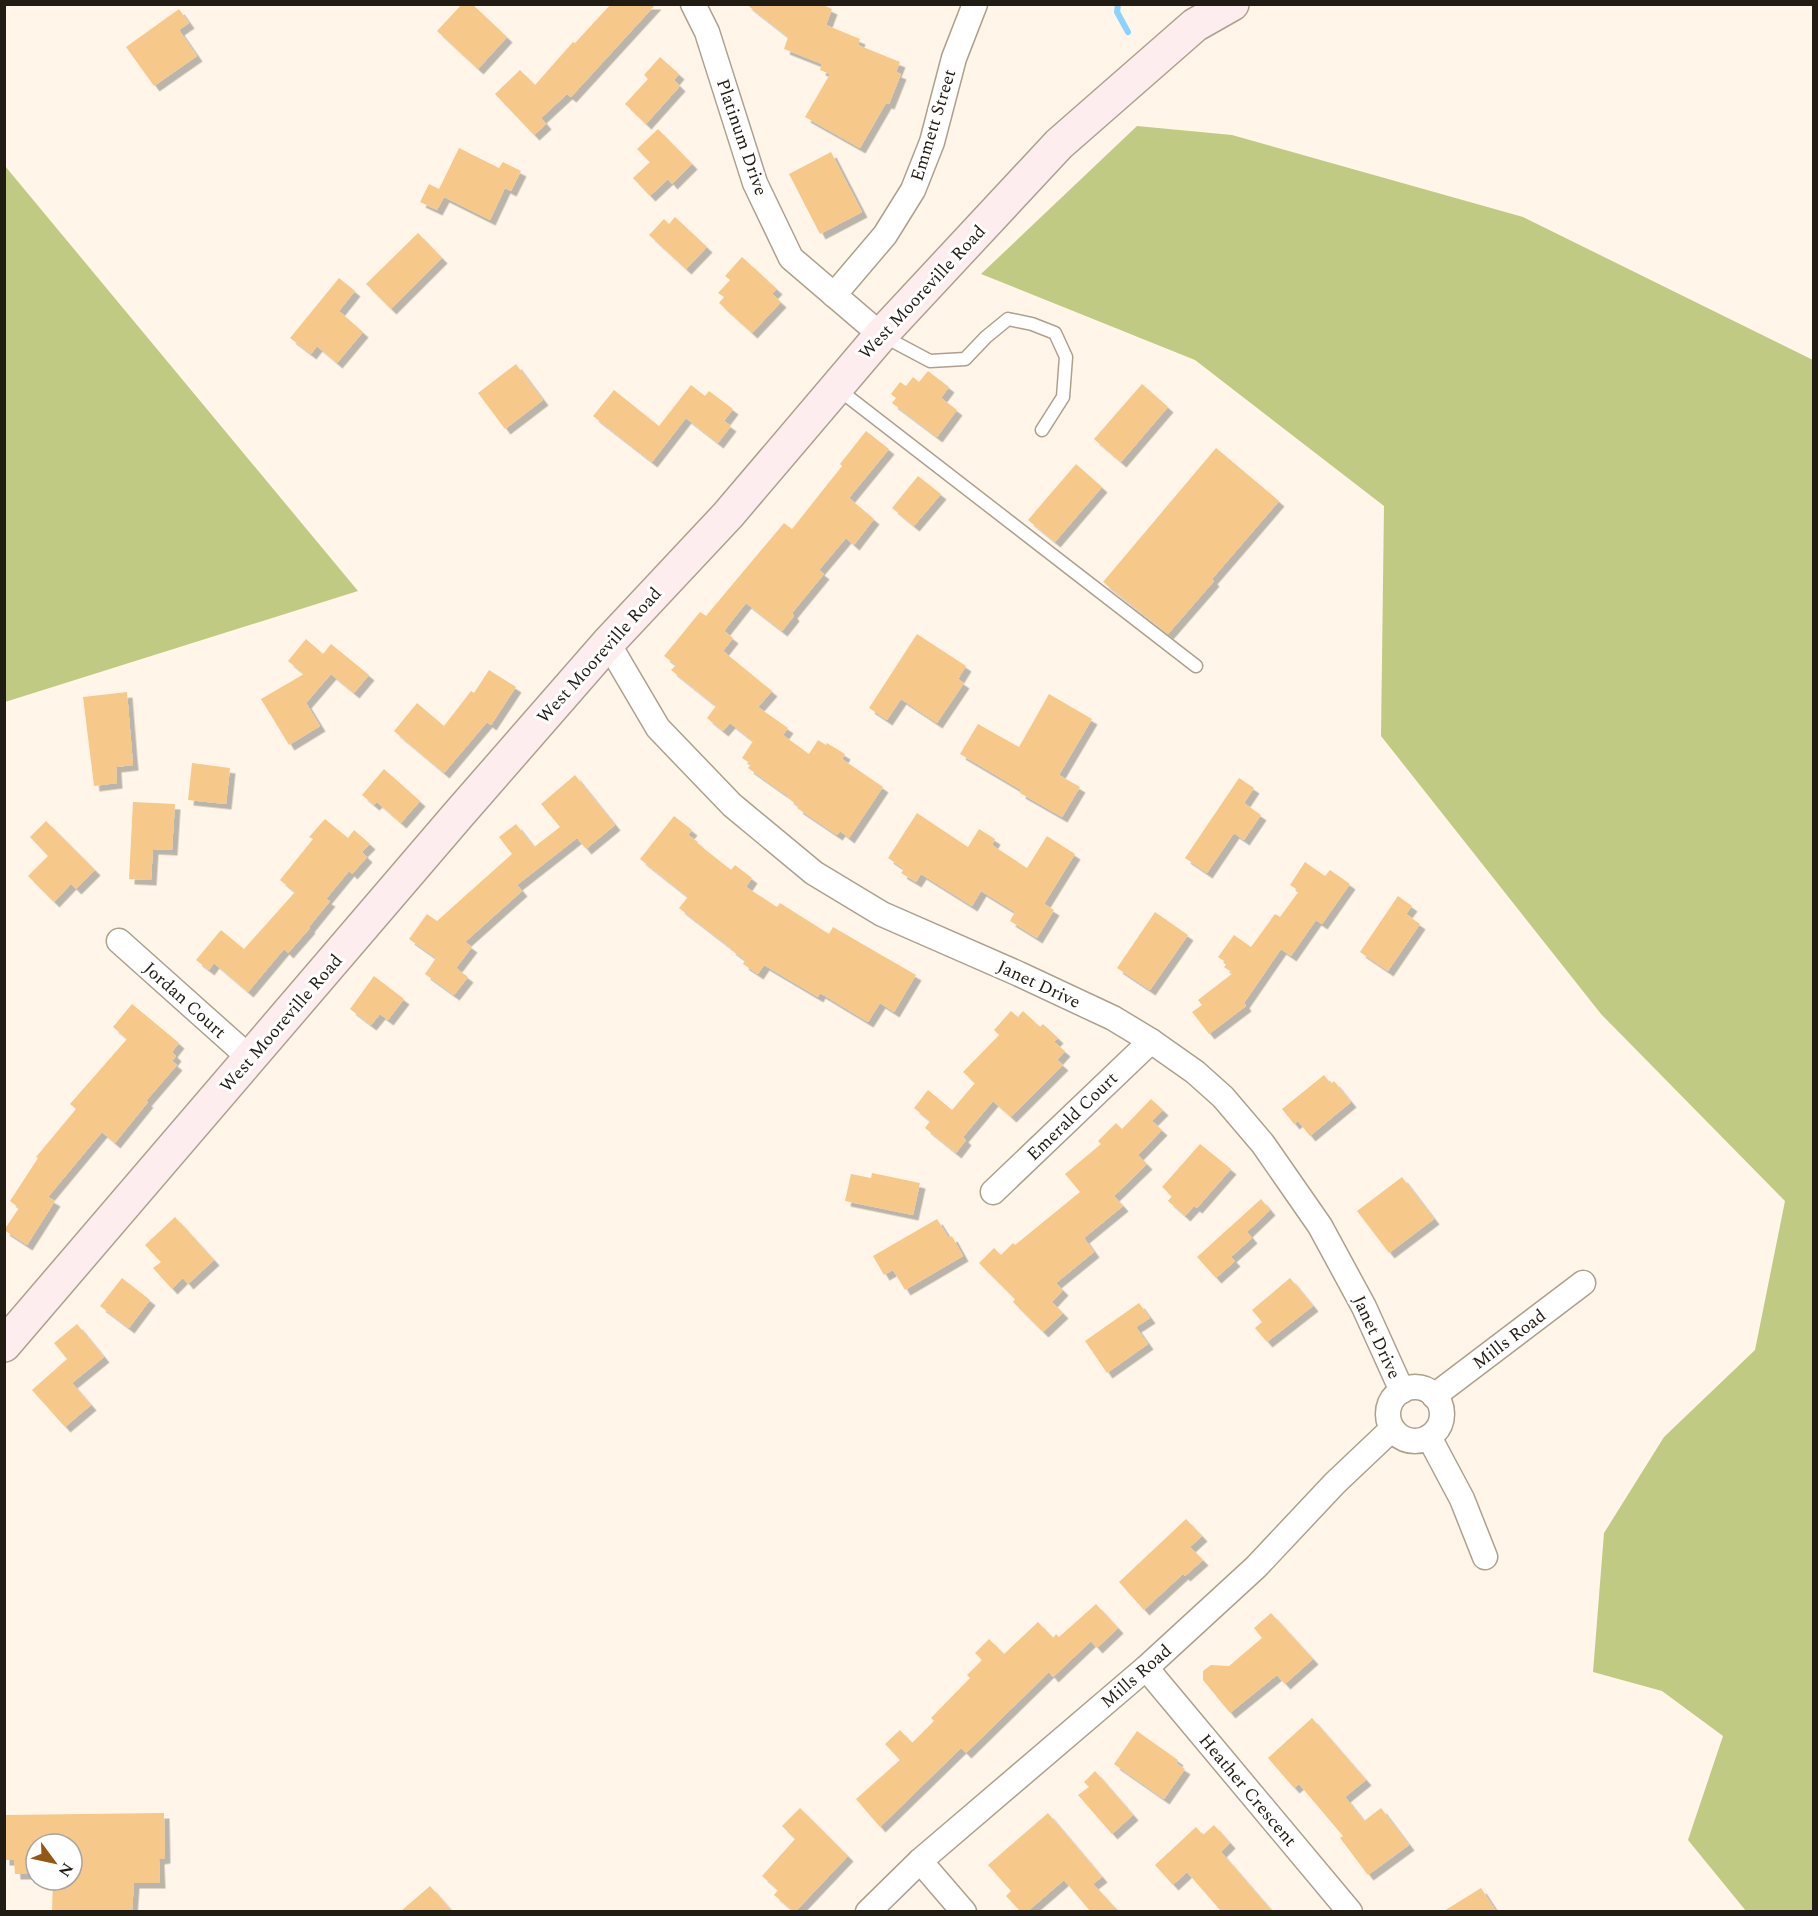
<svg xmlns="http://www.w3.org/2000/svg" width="1818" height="1916" font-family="Spectral,serif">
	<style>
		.forest { fill: #c0ca82 }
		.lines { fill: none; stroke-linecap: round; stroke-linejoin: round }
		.stream { stroke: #8bd2ff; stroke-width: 6 }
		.building { fill: #f6c98a; filter: url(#shadow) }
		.service-casing { stroke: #aea08d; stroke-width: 15 }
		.minor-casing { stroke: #aea08d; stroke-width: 27 }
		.secondary-casing { stroke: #aea08d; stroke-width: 36 }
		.service { stroke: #fff; stroke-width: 12 }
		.minor { stroke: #fff; stroke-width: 24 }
		.secondary { stroke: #fdedee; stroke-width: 33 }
		.labels { text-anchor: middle; stroke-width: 6; stroke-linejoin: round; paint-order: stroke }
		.street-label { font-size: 18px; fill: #201b13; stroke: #fff }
	</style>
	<defs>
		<filter id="shadow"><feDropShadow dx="5.5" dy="5.5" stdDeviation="0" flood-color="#0004"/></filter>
	</defs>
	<rect width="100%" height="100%" fill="#fff6e9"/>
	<g class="forest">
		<path d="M1137 126 1232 135 1523 217 1813 360V1911H1746L1688 1840 1723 1736 1662 1691 1593 1672 1604 1533 1664 1437 1755 1350 1785 1201 1601 1014 1381 736 1384 506 1195 360 981 274Z"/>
		<path d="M5 166 358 591 5 702Z"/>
	</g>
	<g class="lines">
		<path class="stream" d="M1118 4 1117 12 1128 32"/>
	</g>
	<g class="building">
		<path d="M462 4H472L507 37 478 69 437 31Z"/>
		<path d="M611 4H656L571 97 567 94 541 118 546 124 534 135 495 94 520 70 535 85 573 42 575 43Z"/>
		<path d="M746 4H821L832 9 826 25 860 39 858 45 900 62 896 72 901 74 889 104 886 103 860 148 805 117 830 74 820 70 822 64 784 49 788 37Z"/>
		<path d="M179 9 189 23 179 30 197 56 154 86 126 47Z"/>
		<path d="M660 57 679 74 674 80 680 86 646 124 625 104 648 79 644 75Z"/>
		<path d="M658 129 692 164 672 184 668 179 650 196 633 178 650 162 637 149Z"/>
		<path d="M459 148 499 168 503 162 521 171 511 191 505 188 490 220 444 197 437 210 420 202 429 184 439 189Z"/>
		<path d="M831 152 862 212 820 234 789 174Z"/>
		<path d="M675 217 707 247 686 269 649 235 664 219 669 224Z"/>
		<path d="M418 233 442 258 391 309 366 284Z"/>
		<path d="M742 257 777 289 772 294 781 302 752 333 719 303 724 297 718 293 730 280 725 276Z"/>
		<path d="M339 278 355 291 339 311 363 332 337 363 317 346 311 354 290 338Z"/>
		<path d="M516 364 543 400 505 429 478 393Z"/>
		<path d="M928 371 949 387 941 398 957 410 937 437 892 403 896 398 891 394 900 382 906 386 913 377 919 382Z"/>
		<path d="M1142 384 1168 407 1121 462 1094 439Z"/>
		<path d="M691 385 705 396 709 391 733 409 724 421 731 426 718 443 686 418 652 462 593 416 614 390 659 426Z"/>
		<path d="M866 431 889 449 849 498 874 519 854 545 846 538 819 570 824 574 792 613 794 616 782 631 746 603 724 631 733 638 723 651 772 691 758 707 788 728 783 735 809 754 818 740 826 745 827 743 845 754 842 759 883 787 849 838 840 831 837 835 797 808 799 806 788 798 789 797 748 768 751 764 742 758 753 741 730 723 723 731 707 718 716 706 671 670 676 665 664 656 700 612 706 616 784 523 792 529 842 466 840 464Z"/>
		<path d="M1216 448 1279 501 1212 579 1214 581 1168 634 1103 582Z"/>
		<path d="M1076 464 1102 487 1055 542 1028 520Z"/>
		<path d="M918 476 941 494 914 526 892 508Z"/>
		<path d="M917 634 966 666 958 679 964 683 937 723 901 699 887 720 869 708Z"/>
		<path d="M306 639 323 654 331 644 369 675 354 693 331 674 306 703 320 726 289 745 261 699 304 674 288 661Z"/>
		<path d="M489 670 516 687 491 725 487 722 444 773 394 731 417 703 444 726 471 691 474 693Z"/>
		<path d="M127 692 133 765 116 767 117 783 94 786 83 697Z"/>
		<path d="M1049 694 1092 719 1059 775 1080 787 1062 817 1020 793 1021 790 960 754 978 724 1019 747Z"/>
		<path d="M192 763 230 768 226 804 188 800Z"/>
		<path d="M384 769 420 801 401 823 377 802 374 805 362 795Z"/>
		<path d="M575 775 615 825 586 849 577 838 517 885 522 891 465 942 472 947 456 968 468 977 454 995 425 974 436 958 409 939 427 914 437 921 512 854 499 837 516 824 534 847 560 827 541 804Z"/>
		<path d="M1239 778 1254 788 1244 803 1261 815 1244 840 1234 833 1207 873 1185 858Z"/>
		<path d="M133 802 175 804 172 850 153 849 151 880 129 879Z"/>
		<path d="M917 813 968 847 979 829 995 839 992 845 1027 868 1047 836 1075 854 1044 904 1054 910 1037 938 1010 921 1015 912 981 891 972 906 921 874 916 882 901 873 904 869 888 858Z"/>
		<path d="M674 816 692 830 688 835 698 842 697 843 731 870 735 865 752 878 746 887 777 907 780 903 829 934 833 927 916 975 894 1012 880 1003 868 1022 820 993 818 997 764 965 758 974 743 964 745 960 730 949 731 948 679 908 688 897 640 859Z"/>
		<path d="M325 819 348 838 354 830 370 844 362 852 367 857 352 874 349 871 326 899 330 901 309 927 310 928 288 953 284 949 248 992 214 963 209 970 196 960 221 930 244 949 295 892 280 880 313 839 309 837Z"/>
		<path d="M46 821 95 870 76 889 71 884 54 902 28 876 48 856 30 837Z"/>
		<path d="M1305 862 1325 876 1330 870 1350 884 1322 924 1316 920 1291 956 1281 949 1244 1003 1246 1006 1209 1034 1192 1012 1202 1005 1198 1000 1233 973 1224 967 1227 963 1218 957 1234 935 1251 947 1275 914 1280 917 1299 891 1290 885Z"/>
		<path d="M1398 896 1412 906 1406 914 1420 924 1388 971 1360 952Z"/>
		<path d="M1155 912 1188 935 1150 990 1117 968Z"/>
		<path d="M374 976 404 999 388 1020 380 1014 371 1025 350 1009Z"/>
		<path d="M132 1004 179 1043 172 1052 176 1056 172 1061 177 1065 146 1101 148 1102 115 1143 102 1132 48 1197 55 1201 27 1245 4 1230 19 1208 10 1201 38 1158 36 1157 76 1109 70 1104 127 1039 113 1027Z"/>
		<path d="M1011 1011 1018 1017 1023 1011 1040 1027 1043 1024 1058 1038 1054 1042 1065 1051 1057 1060 1063 1065 1011 1117 993 1101 963 1137 966 1140 956 1153 925 1128 930 1121 914 1108 928 1090 952 1110 975 1083 963 1072 999 1035 994 1030Z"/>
		<path d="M1324 1075 1331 1084 1334 1081 1351 1102 1310 1136 1298 1121 1294 1124 1282 1109Z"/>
		<path d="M1151 1099 1163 1110 1152 1121 1162 1130 1138 1155 1147 1164 1114 1196 1123 1206 1084 1238 1094 1252 1056 1283 1063 1290 1052 1302 1063 1313 1043 1332 1013 1302 1015 1299 979 1263 994 1248 1001 1255 1013 1243 1015 1245 1080 1192 1065 1174 1101 1144 1098 1141 1116 1123 1122 1129Z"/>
		<path d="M1200 1144 1231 1169 1197 1208 1194 1206 1185 1216 1168 1201 1172 1196 1162 1187Z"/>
		<path d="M872 1173 920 1183 913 1215 845 1201 851 1174 871 1178Z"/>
		<path d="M1402 1177 1434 1219 1389 1253 1357 1211Z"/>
		<path d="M1261 1199 1270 1210 1247 1232 1252 1238 1231 1257 1235 1261 1216 1278 1197 1257Z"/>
		<path d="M175 1217 214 1260 188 1284 183 1278 172 1289 153 1268 161 1262 145 1245Z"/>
		<path d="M937 1219 949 1238 952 1236 963 1256 905 1290 893 1270 884 1275 873 1256Z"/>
		<path d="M122 1278 150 1300 129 1328 100 1306Z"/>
		<path d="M1290 1278 1313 1306 1267 1342 1255 1328 1262 1322 1252 1310Z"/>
		<path d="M1139 1303 1150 1318 1136 1327 1148 1344 1107 1373 1085 1341Z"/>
		<path d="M77 1324 104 1357 72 1383 91 1405 65 1427 32 1390 67 1359 54 1343Z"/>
		<path d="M1186 1519 1202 1536 1190 1547 1203 1560 1185 1576 1183 1574 1144 1610 1119 1582Z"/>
		<path d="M1096 1604 1118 1628 1097 1648 1091 1641 1053 1677 1049 1672 966 1753 961 1748 880 1827 856 1799 900 1760 885 1744 900 1730 912 1743 934 1721 931 1718 970 1678 967 1675 982 1660 975 1653 989 1639 1004 1654 1038 1622 1053 1638 1056 1634 1059 1637Z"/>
		<path d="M1271 1613 1313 1659 1285 1684 1277 1675 1230 1713 1203 1680V1671L1211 1665 1229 1666 1262 1638 1254 1628Z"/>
		<path d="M1312 1718 1366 1780 1345 1797 1364 1821 1381 1808 1409 1845 1368 1875 1340 1838 1343 1836 1299 1784 1294 1788 1268 1758Z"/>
		<path d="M1137 1731 1178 1760 1176 1763 1185 1769 1164 1799 1114 1764Z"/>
		<path d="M1095 1771 1133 1815 1112 1834 1078 1795 1089 1787 1084 1782Z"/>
		<path d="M800 1808 848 1856 796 1911H793L774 1895 778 1890 762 1876 795 1839 782 1826Z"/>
		<path d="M164 1813 165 1858 159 1859 160 1883H134L132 1911H52L53 1880H72V1844H36V1874H15L14 1860H4V1815Z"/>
		<path d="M1048 1813 1102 1877 1093 1884 1118 1911H1090L1064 1880 1028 1911H1020L1006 1896 1011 1891 988 1865Z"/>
		<path d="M1214 1825 1230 1843 1221 1852 1272 1911H1221L1187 1872 1173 1885 1155 1865 1196 1827 1203 1835Z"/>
		<path d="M430 1886 452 1911H401Z"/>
		<path d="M1481 1888 1496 1911H1444Z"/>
	</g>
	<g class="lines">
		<g class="service-casing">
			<g id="service">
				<path d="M883 336 930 361 965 359 986 337 1008 319 1032 324 1055 333 1066 357 1063 397 1042 430"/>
				<path d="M838 389 1196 666"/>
			</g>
		</g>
		<g class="minor-casing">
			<g id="minor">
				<path d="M693 4 707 32 755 183 791 258 881 335"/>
				<path d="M834 295 885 235 913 190 932 142 954 58 975 4"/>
				<path d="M608 643 658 728 732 805 814 873 882 914 1019 974 1113 1018 1151 1041 1195 1072 1223 1097 1263 1144 1320 1226 1364 1307 1402 1391"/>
				<path d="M119 941 251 1059"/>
				<path d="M993 1192 1151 1041"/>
				<circle cx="1415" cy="1414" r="27"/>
				<path d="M1434 1396 1583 1283"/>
				<path d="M1429 1437 1462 1499 1485 1557"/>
				<path d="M1146 1668 1350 1912"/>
				<path d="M920 1861 964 1912"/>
				<path d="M868 1912 920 1861 1146 1668 1256 1567 1335 1483 1392 1429"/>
			</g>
		</g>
		<g class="secondary-casing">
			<path id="secondary" d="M4 1345 458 815 608 643 728 515 881 335 1059 144 1195 25 1232 4"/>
		</g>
		<use href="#service" class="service"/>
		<use href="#minor" class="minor"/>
		<use href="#secondary" class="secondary"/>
	</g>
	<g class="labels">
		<g class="street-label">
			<text transform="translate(933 125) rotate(-73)" y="6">Emmett Street</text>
			<text transform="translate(742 137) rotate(71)" y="6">Platinum Drive</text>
			<text transform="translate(922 292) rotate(-47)" y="6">West Mooreville Road</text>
			<text transform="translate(599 655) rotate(-48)" y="6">West Mooreville Road</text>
			<text transform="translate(1039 984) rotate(25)" y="6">Janet Drive</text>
			<text transform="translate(185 1000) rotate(42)" y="6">Jordan Court</text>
			<text transform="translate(281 1023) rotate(-49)" y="6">West Mooreville Road</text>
			<text transform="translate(1072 1116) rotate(-44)" y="6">Emerald Court</text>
			<text transform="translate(1377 1337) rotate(65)" y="6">Janet Drive</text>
			<text transform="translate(1509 1339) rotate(-37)" y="6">Mills Road</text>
			<text transform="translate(1136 1676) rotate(-41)" y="6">Mills Road</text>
			<text transform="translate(1248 1790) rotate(50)" y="6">Heather Crescent</text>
		</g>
	</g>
	<rect width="1818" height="1916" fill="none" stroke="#201b13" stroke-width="12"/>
	<g transform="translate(54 1862) rotate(123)"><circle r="28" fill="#ffffff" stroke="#a6a4a1" stroke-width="1.5"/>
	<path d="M0-4.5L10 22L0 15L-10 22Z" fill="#925814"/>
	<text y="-9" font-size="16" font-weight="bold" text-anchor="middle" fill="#201b13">N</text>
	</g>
</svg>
